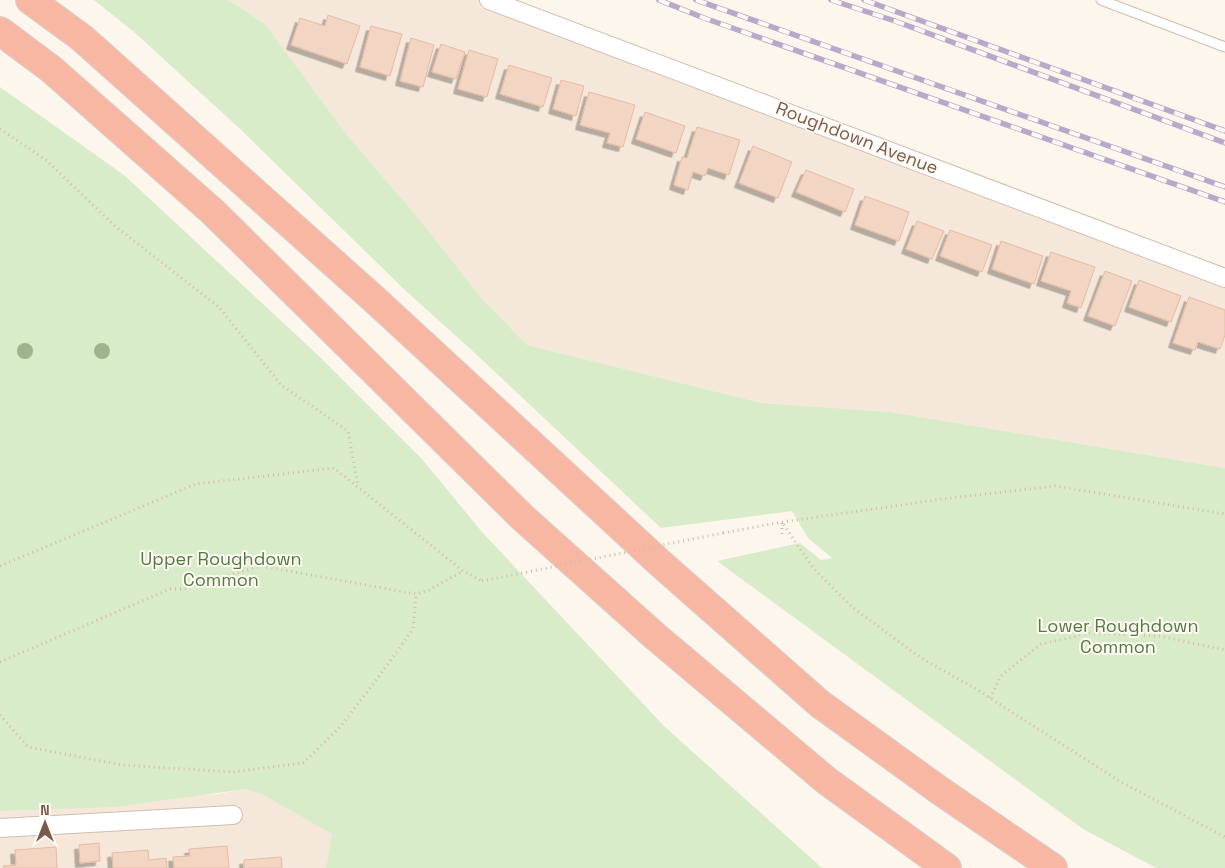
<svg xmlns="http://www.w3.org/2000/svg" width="1225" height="868" font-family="'Space Grotesk',sans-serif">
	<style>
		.residential { fill: #f5e8da }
		.green { fill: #d8ecc9 }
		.building { fill: #f3d5c3; stroke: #e6bba3; filter: url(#shadow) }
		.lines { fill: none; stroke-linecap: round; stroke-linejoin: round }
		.lane-casing { stroke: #d1beb0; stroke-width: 11 }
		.street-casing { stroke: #d1beb0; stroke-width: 20 }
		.highway-casing { stroke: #dad1cd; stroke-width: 30 }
		.path { stroke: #d9b8a5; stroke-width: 3; stroke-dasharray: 1 4; stroke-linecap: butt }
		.lane { stroke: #fff; stroke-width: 9 }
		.street { stroke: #fff; stroke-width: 18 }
		.highway { stroke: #f7b7a3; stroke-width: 28 }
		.rail-casing { stroke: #b9a8c9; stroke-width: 5.5 }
		.rail { stroke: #fffaf3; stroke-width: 4; stroke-dasharray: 11; stroke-linecap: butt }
		.path-bridge { stroke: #d9b8a5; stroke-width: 3; stroke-dasharray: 1 4; stroke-linecap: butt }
		.tree { fill: #a0b28e }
		.labels { text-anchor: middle; stroke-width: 4; stroke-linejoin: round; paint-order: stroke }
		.street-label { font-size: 18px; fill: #7a5c4d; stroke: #fffaf3 }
		.park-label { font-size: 18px; fill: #537a41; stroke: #fffaf3 }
	</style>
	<defs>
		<filter id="shadow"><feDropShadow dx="-4.5" dy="4.5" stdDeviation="0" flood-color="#0004"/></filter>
	</defs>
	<rect width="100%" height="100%" fill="#fdf6ec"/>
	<g class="residential">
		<path d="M229 0H489L1225 278V468L891 412 762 403 527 345 482 299 424 225 347 135 265 24Z"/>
		<path d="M246 789 265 796 333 834 326 868H0V811L217 794Z"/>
	</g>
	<g class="green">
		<path d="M94 0H229L265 24 347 135 424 225 482 299 527 345 762 403 891 412 1225 468V868H1156L1083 829 717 561 800 543 821 560 832 558 808 538 792 511 661 528 477 355 407 292 239 128 134 32Z"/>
		<path d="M0 87 124 175 320 357 422 459 482 532 664 726 822 868H326L332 834 265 796 246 789 115 807 0 811Z"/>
	</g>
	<g class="building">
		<path d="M328 15 360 26 347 64 291 45 300 18 325 26Z"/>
		<path d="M371 26 402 34 390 76 360 67Z"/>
		<path d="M411 38 434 45 423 87 400 81Z"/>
		<path d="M441 44 465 52 456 79 432 72Z"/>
		<path d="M469 50 498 59 487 97 458 89Z"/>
		<path d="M509 65 552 78 543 107 500 94Z"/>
		<path d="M561 80 584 86 576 116 553 109Z"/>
		<path d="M589 92 635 105 623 147 607 143 610 133 580 125Z"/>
		<path d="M645 112 685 126 676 153 636 139Z"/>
		<path d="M697 127 740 140 729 175 708 168 705 176 693 172 688 190 674 185 682 157 687 158Z"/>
		<path d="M753 146 792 162 778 198 739 183Z"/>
		<path d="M806 170 854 189 845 212 796 192Z"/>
		<path d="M865 196 909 212 899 241 855 225Z"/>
		<path d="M917 221 944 231 932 259 906 249Z"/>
		<path d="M950 230 992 245 982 272 940 256Z"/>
		<path d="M1001 241 1043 256 1034 284 992 269Z"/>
		<path d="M1051 252 1095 267 1081 308 1067 303 1071 291 1041 281Z"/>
		<path d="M1105 271 1132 281 1115 326 1088 316Z"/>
		<path d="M1139 280 1181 296 1171 322 1129 307Z"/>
		<path d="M1189 297 1225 310V335L1220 349 1198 342 1195 350 1173 343Z"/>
		<path d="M99 843 100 861 80 863 79 845Z"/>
		<path d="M227 846 229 868H174L173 857 190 856 189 849Z"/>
		<path d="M56 847 57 868H4L3 866 16 865 15 850Z"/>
		<path d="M148 850 149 860 166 858 167 868H113L112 853Z"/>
		<path d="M281 857 282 868H244V860Z"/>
	</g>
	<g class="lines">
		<g class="lane-casing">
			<path id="lane" d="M1101 0 1225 47"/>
		</g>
		<g class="street-casing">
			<g id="street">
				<path d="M489 0 1225 278"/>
				<path d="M0 828 233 815"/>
			</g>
		</g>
		<g class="highway-casing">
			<g id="highway">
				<path d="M30 0 82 38 375 300 661 564 820 704 939 790 1053 868"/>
				<path d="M0 31 51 69 213 212 522 517 656 637 827 781 947 868"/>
			</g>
		</g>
		<g class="path">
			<path d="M0 129 46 160 116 227 219 307 281 385 348 431 358 486"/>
			<path d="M723 533 782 522 950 498 1055 486 1225 514"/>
			<path d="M782 534V522L813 568 852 607 921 658 976 689 1121 782 1225 837"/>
			<path d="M0 566 196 484 334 468 463 571 482 581"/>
			<path d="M0 662 170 589H183L261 566 416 594 429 590 463 571"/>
			<path d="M990 698 1001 676 1041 644 1091 633 1159 636 1225 650"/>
			<path d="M0 715 28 747 122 765 232 772 303 763 340 727 377 679 413 629 416 594"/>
		</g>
		<use href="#lane" class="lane"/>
		<use href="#street" class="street"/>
		<use href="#highway" class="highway"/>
		<g class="rail-casing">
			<g id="rail">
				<path d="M659 0 704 18 1225 202"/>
				<path d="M696 0 1225 187"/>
				<path d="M831 0 895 21 1225 143"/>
				<path d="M864 0 1225 131"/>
			</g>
		</g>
		<use href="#rail" class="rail"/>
		<path class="path-bridge" d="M482 581 723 533"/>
	</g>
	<g class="tree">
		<circle cx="25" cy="351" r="8"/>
		<circle cx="102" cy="351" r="8"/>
	</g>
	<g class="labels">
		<g class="street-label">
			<text transform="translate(857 138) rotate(21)" y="6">Roughdown Avenue</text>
		</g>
		<g class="park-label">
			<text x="221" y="565">Upper Roughdown<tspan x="221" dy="21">Common</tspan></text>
			<text x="1118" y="632">Lower Roughdown<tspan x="1118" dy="21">Common</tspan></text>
		</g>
	</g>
	<g transform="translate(45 823)" stroke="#fffaf3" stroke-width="4" paint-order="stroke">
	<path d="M0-4L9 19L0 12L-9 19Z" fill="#7a5c4d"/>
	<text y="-8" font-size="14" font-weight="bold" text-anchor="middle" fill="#7a5c4d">N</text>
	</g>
</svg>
